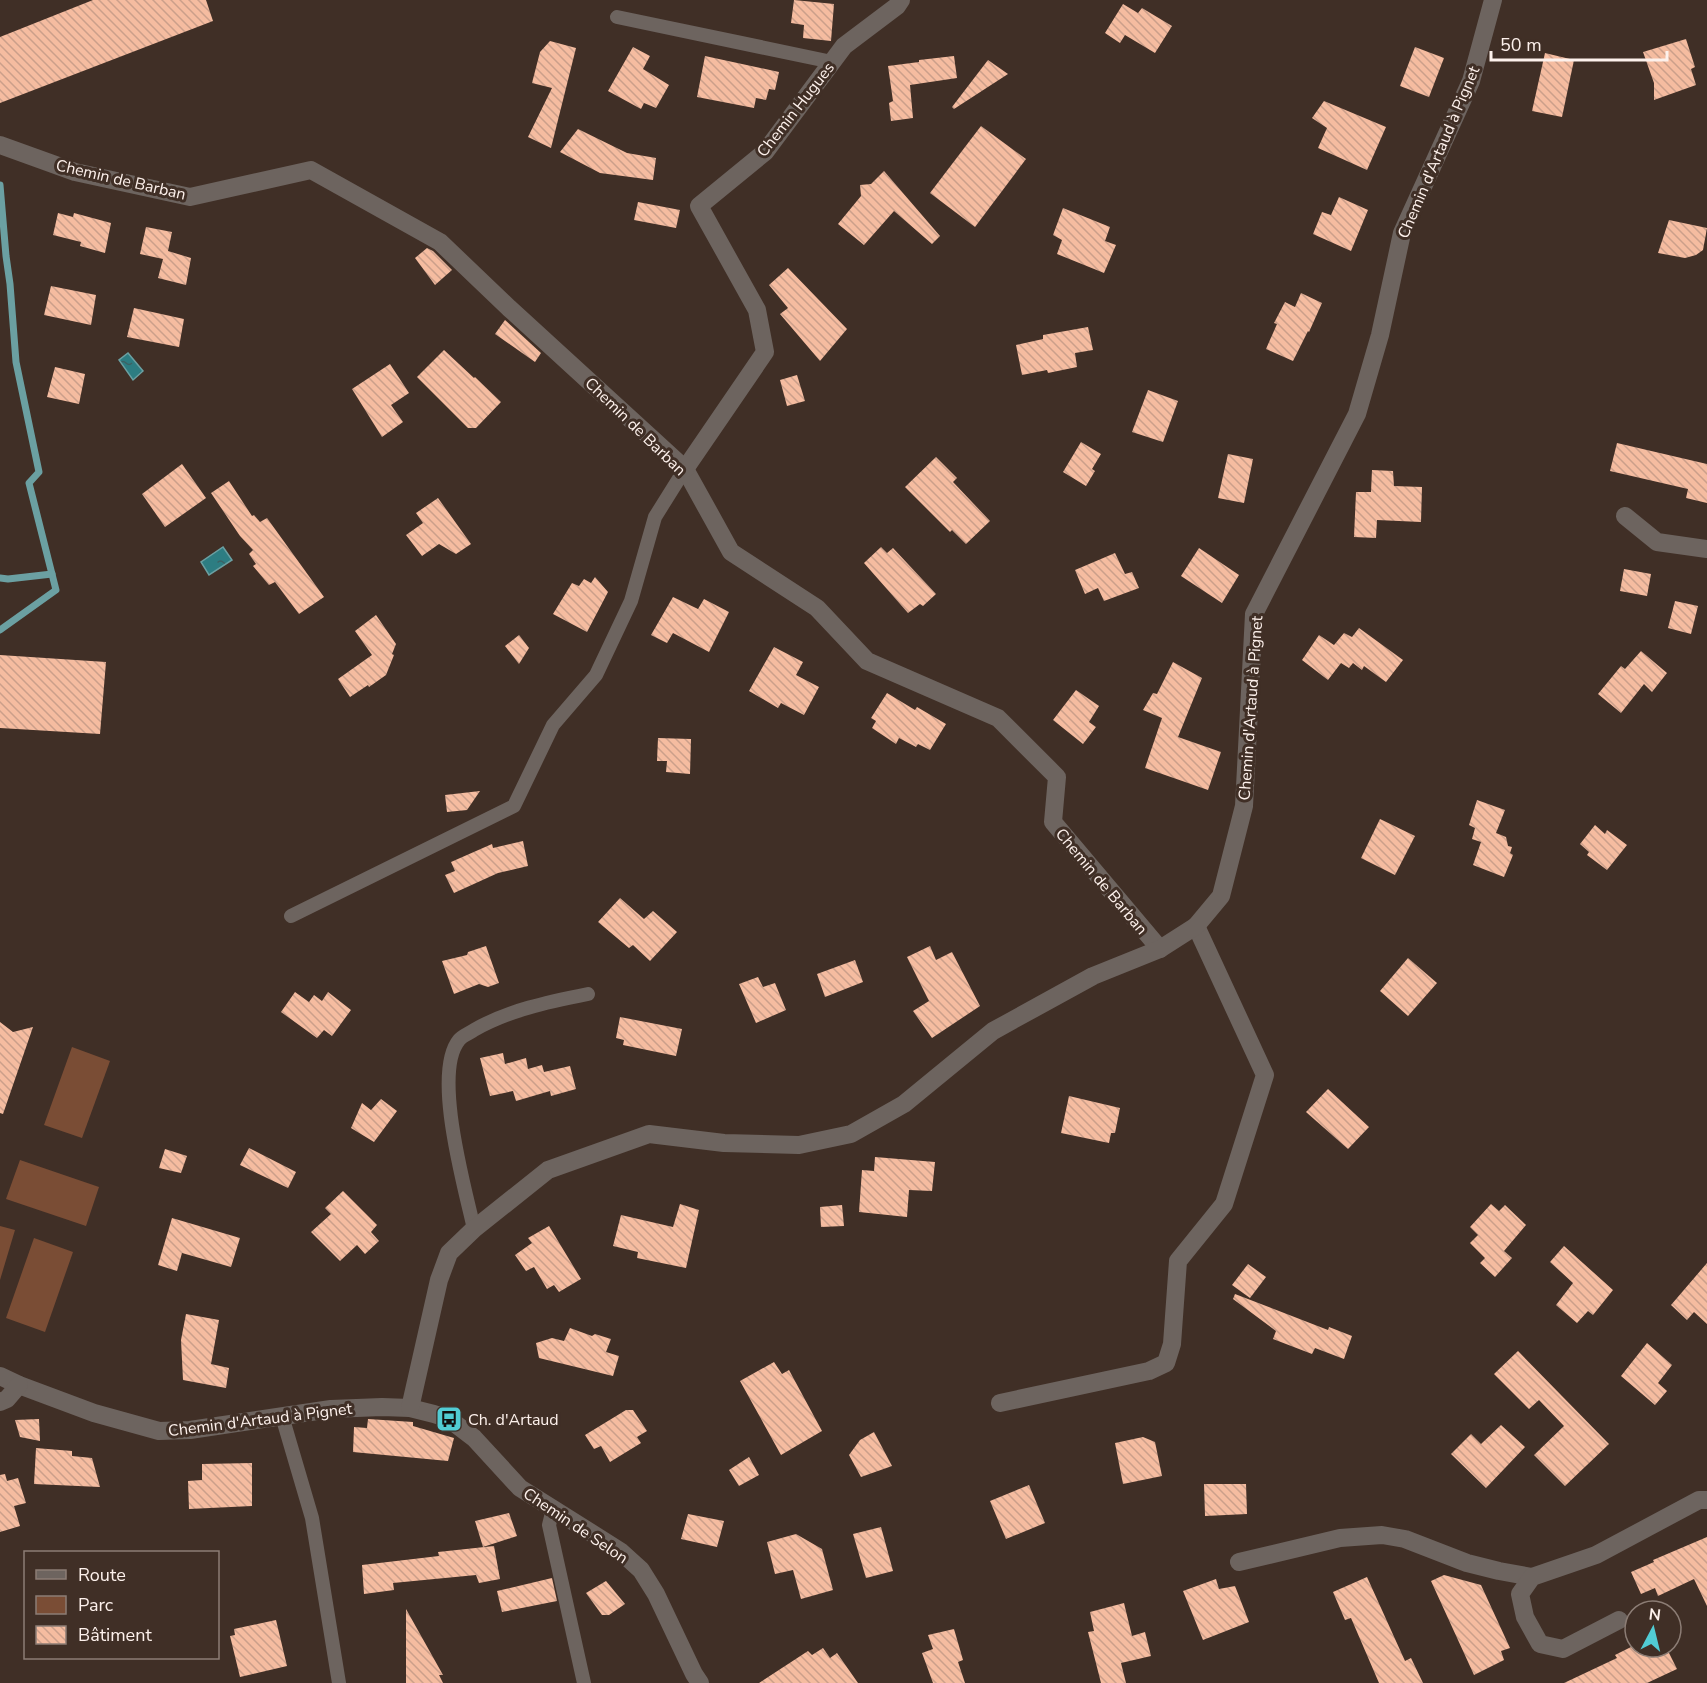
<svg xmlns="http://www.w3.org/2000/svg" width="1707" height="1683" font-family="'Nunito Sans',sans-serif">
	<style>
		.park { fill: #7a4d35 }
		.water { fill: url(#water-ripples); stroke: #6ba0a2; stroke-width: 1.5 }
		.lines { fill: none; stroke-linecap: round; stroke-linejoin: round }
		.stream { stroke: #6ba0a2; stroke-width: 7 }
		.building { fill: url(#building-back-hatch) }
		.lane { stroke: #6d645f; stroke-width: 14 }
		.street { stroke: #6d645f; stroke-width: 18 }
		.labels { text-anchor: middle; stroke-width: 6; stroke-linejoin: round; paint-order: stroke }
		.street-label { font-size: 16px; fill: #fdf1ec; stroke: #402f26 }
		.poi-label { font-size: 16px; fill: #fdf1ec; stroke: #402f26; text-anchor: start }
	</style>
	<defs>
		<pattern id="water-ripples" width="26" height="14" patternUnits="userSpaceOnUse" patternTransform="scale(1.5)"><rect width="26" height="14" fill="#2d7d82"/><path d="M2 4q2-2 4 0t4 0M15 11q2-2 4 0t4 0" fill="none" stroke="#3c6264"/></pattern>
		<pattern id="building-back-hatch" width="6" height="6" patternUnits="userSpaceOnUse" patternTransform="scale(1.5)"><rect width="6" height="6" fill="#f5bca0"/><path d="M-1 5l2 2M0 0l6 6M5-1l2 2" fill="none" stroke="#cb9f8a"/></pattern>
	</defs>
	<rect width="100%" height="100%" fill="#402f26"/>
	<g class="park">
		<path d="M72 1047 110 1061 82 1138 44 1125Z"/>
		<path d="M20 1160 99 1187 86 1226 6 1199Z"/>
		<path d="M0 1226 15 1230 0 1280Z"/>
		<path d="M34 1238 73 1252 45 1332 6 1318Z"/>
	</g>
	<g class="water">
		<path d="M128 353 143 371 133 380 119 360Z"/>
		<path d="M223 547 232 560 209 575 201 562Z"/>
	</g>
	<g class="lines">
		<g class="stream">
			<path d="M0 185 6 256 10 284 16 362 39 472 29 483 56 590 0 630"/>
			<path d="M0 578 8 579 52 574"/>
		</g>
	</g>
	<g class="building">
		<path d="M93 0H206L213 21 0 103V37Z"/>
		<path d="M794 0 834 4 831 41 803 38 804 25 791 23Z"/>
		<path d="M1123 4 1138 13 1142 8 1172 26 1155 53 1125 35 1120 43 1105 33Z"/>
		<path d="M1686 39 1695 67 1691 69 1696 85 1654 100V83L1643 52Z"/>
		<path d="M550 41 576 48 551 148 528 137 552 88 532 83 540 52Z"/>
		<path d="M633 47 650 56 643 69 669 85 656 108 644 103 641 109 608 91Z"/>
		<path d="M1415 47 1444 58 1429 97 1400 86Z"/>
		<path d="M1545 53 1574 60 1562 117 1532 111Z"/>
		<path d="M705 56 779 72 775 90 769 89 766 100 756 98 754 108 697 97Z"/>
		<path d="M954 56 957 78 910 85 913 118 891 121 889 103 893 101 888 66 919 62V60Z"/>
		<path d="M988 60 1008 74 954 109 952 107Z"/>
		<path d="M1324 101 1386 127 1367 170 1318 148 1327 128 1312 118Z"/>
		<path d="M981 126 1026 159 975 227 930 193Z"/>
		<path d="M578 129 627 153 656 158 653 180 600 173 560 152Z"/>
		<path d="M884 171 940 236 932 244 894 211 864 245 838 224 861 196 860 185 871 184Z"/>
		<path d="M1339 197 1368 210 1351 251 1313 234 1322 212 1331 215Z"/>
		<path d="M638 202 680 210 676 228 634 220Z"/>
		<path d="M1063 208 1110 227 1105 241 1116 245 1104 273 1057 254 1062 240 1053 235Z"/>
		<path d="M58 213 73 217 74 213 111 223 105 253 80 246 81 242 53 235Z"/>
		<path d="M1669 220 1707 228 1703 250 1696 255 1685 258 1658 253Z"/>
		<path d="M146 227 172 232 168 251 191 258 186 285 158 278 163 259 140 254Z"/>
		<path d="M427 248 433 251 452 270 435 285 415 258Z"/>
		<path d="M788 268 847 329 820 361 780 314 788 308 769 285Z"/>
		<path d="M51 286 96 295 91 325 44 315Z"/>
		<path d="M1301 293 1322 303 1309 332 1308 331 1293 361 1266 349 1277 324 1274 323 1285 302 1295 307Z"/>
		<path d="M134 308 184 319 179 347 127 337Z"/>
		<path d="M505 320 541 353 535 362 495 334Z"/>
		<path d="M1088 327 1093 350 1075 353 1077 367 1048 373 1047 370 1022 375 1016 345 1043 339V335Z"/>
		<path d="M444 350 474 378 475 377 501 402 476 428H468L417 377Z"/>
		<path d="M390 364 409 393 391 405 403 422 382 437 352 389Z"/>
		<path d="M55 367 85 374 79 404 47 397Z"/>
		<path d="M797 375 805 401 787 406 780 380Z"/>
		<path d="M1148 390 1178 401 1163 442 1132 432Z"/>
		<path d="M1081 442 1101 454 1092 469 1095 471 1086 486 1063 472Z"/>
		<path d="M1617 443 1707 464V503L1686 498 1688 489 1610 471Z"/>
		<path d="M1228 454 1253 459 1244 503 1218 498Z"/>
		<path d="M936 457 957 478 953 482 990 521 966 544 952 530 950 532 905 487Z"/>
		<path d="M182 464 206 498 165 527 142 494Z"/>
		<path d="M1372 470 1393 471 1394 486 1422 487 1421 522 1377 520 1376 538 1354 537 1356 492H1371Z"/>
		<path d="M229 481 252 516 254 515 260 522 267 518 324 597 299 614 275 582 269 585 253 566 256 564 249 554 253 550 240 536 211 493Z"/>
		<path d="M438 498 471 544 456 554 439 544 422 556 406 535 423 523 416 513Z"/>
		<path d="M881 547 887 553 893 548 936 594 923 606 920 604 908 613 864 563Z"/>
		<path d="M1199 548 1239 575 1222 603 1181 576Z"/>
		<path d="M1115 553 1125 574 1132 572 1139 588 1104 601 1098 588 1085 594 1075 570Z"/>
		<path d="M1624 569 1651 574 1647 596 1620 591Z"/>
		<path d="M595 577 608 592 587 632 553 614 572 583 579 586 584 579 591 583Z"/>
		<path d="M673 597 698 609 704 599 729 612 709 652 673 633 667 643 651 635Z"/>
		<path d="M1675 601 1698 606 1691 634 1668 628Z"/>
		<path d="M376 615 396 644 392 654 394 655 386 675 369 687 368 685 350 697 338 679 372 655 355 631Z"/>
		<path d="M1359 628 1403 660 1386 682 1364 666 1362 670 1353 663 1349 668 1341 663 1328 680 1302 660 1319 635 1334 645 1344 633 1352 637Z"/>
		<path d="M519 635 529 648 519 664 505 646Z"/>
		<path d="M774 647 803 662 796 675 819 687 804 715 781 703 778 708 749 691Z"/>
		<path d="M1641 651 1667 673 1652 692 1644 684 1621 713 1598 694 1621 666 1625 669Z"/>
		<path d="M0 655 106 662 100 734 0 728Z"/>
		<path d="M1173 662 1202 678 1178 737 1221 752 1208 790 1145 768 1162 718 1143 710 1153 693 1157 694Z"/>
		<path d="M1076 690 1099 706 1089 722 1096 727 1083 744 1053 720Z"/>
		<path d="M887 693 915 710 917 707 946 724 930 750 918 744 916 747 899 738 896 744 872 728 876 721 871 718Z"/>
		<path d="M658 738 691 739 690 774 666 772 667 761H657Z"/>
		<path d="M480 791 467 810 447 812 445 795Z"/>
		<path d="M1477 800 1505 810 1496 833 1506 837 1508 846 1512 847 1510 853 1513 855 1504 877 1473 865 1481 842 1472 839 1475 828 1469 825Z"/>
		<path d="M1380 819 1415 836 1395 875 1361 858Z"/>
		<path d="M1595 825 1605 834 1607 830 1627 845 1607 870 1587 855 1589 852 1580 844Z"/>
		<path d="M523 841 528 866 498 873 454 893 445 875 455 871 451 862 492 844 493 848Z"/>
		<path d="M620 898 644 919 653 911 677 932 650 961 633 945 629 948 598 922Z"/>
		<path d="M486 946 499 983 488 987 479 984 454 994 442 961 467 955 468 952Z"/>
		<path d="M930 946 936 960 952 952 980 1006 932 1038 913 1011 929 1001 907 957Z"/>
		<path d="M1408 958 1437 983 1408 1016 1380 991Z"/>
		<path d="M855 960 863 982 825 997 817 974Z"/>
		<path d="M758 977 763 987 775 983 786 1010 756 1023 739 984Z"/>
		<path d="M295 992 309 1002 314 995 322 1001 328 992 351 1010 332 1036 324 1030 317 1038 281 1012Z"/>
		<path d="M620 1017 682 1029 676 1056 623 1045 624 1040 616 1038Z"/>
		<path d="M0 1022 13 1032 33 1027 3 1114 0 1113Z"/>
		<path d="M503 1053 505 1064 526 1058 528 1069 542 1065 544 1072 570 1066 576 1089 551 1096 550 1091 516 1101 513 1091 490 1096 480 1058Z"/>
		<path d="M1328 1089 1369 1127 1348 1149 1306 1112Z"/>
		<path d="M1069 1096 1120 1108 1115 1133H1111L1109 1143 1061 1133Z"/>
		<path d="M381 1099 397 1111 374 1142 351 1128 362 1103 371 1110Z"/>
		<path d="M249 1148 296 1172 288 1188 240 1165Z"/>
		<path d="M165 1149 187 1156 181 1173 159 1168Z"/>
		<path d="M875 1157 935 1162 932 1191 909 1190 907 1217 859 1212 862 1170 874 1171Z"/>
		<path d="M343 1191 377 1225 371 1232 379 1241 365 1254 357 1245 340 1261 311 1232 331 1214 325 1208Z"/>
		<path d="M680 1204 699 1210 686 1268 637 1258 638 1252 613 1246 621 1215 673 1227Z"/>
		<path d="M1491 1204 1499 1211 1505 1205 1526 1225 1504 1251 1512 1258 1495 1277 1480 1263 1485 1258 1470 1243 1478 1235 1470 1227Z"/>
		<path d="M842 1205 844 1226 821 1227 820 1207Z"/>
		<path d="M172 1218 240 1238 231 1267 182 1253 177 1271 158 1265Z"/>
		<path d="M549 1226 581 1279 559 1292 554 1285 547 1289 534 1267 526 1271 515 1255 532 1243 528 1238Z"/>
		<path d="M1564 1246 1613 1290 1593 1315 1588 1311 1577 1323 1556 1305 1573 1283 1550 1262Z"/>
		<path d="M1707 1263V1324L1694 1312 1687 1320 1671 1305Z"/>
		<path d="M1248 1264 1266 1277 1250 1298 1232 1285Z"/>
		<path d="M1235 1294 1328 1330 1329 1327 1352 1336 1344 1359 1315 1348 1312 1354 1273 1339 1276 1331 1233 1299Z"/>
		<path d="M186 1314 219 1320 211 1364 229 1368 226 1388 183 1380 181 1340Z"/>
		<path d="M570 1328 592 1336 595 1334 611 1339 606 1352 619 1356 613 1376 539 1358 536 1343 552 1338 564 1341Z"/>
		<path d="M1647 1343 1672 1365 1658 1383 1667 1391 1655 1405 1621 1376Z"/>
		<path d="M1518 1351 1609 1444 1565 1486 1534 1455 1564 1426 1539 1400 1529 1409 1494 1374Z"/>
		<path d="M774 1362 782 1374 789 1370 822 1431 781 1455 740 1381Z"/>
		<path d="M626 1410H633L647 1431 637 1437 641 1443 610 1462 601 1446 594 1449 585 1435Z"/>
		<path d="M39 1419 40 1441 20 1437 15 1420Z"/>
		<path d="M368 1419 413 1422V1426L454 1438 448 1461 353 1452 354 1427 367 1428Z"/>
		<path d="M1501 1425 1525 1447 1486 1488 1451 1454 1471 1434 1481 1444Z"/>
		<path d="M874 1432 892 1466 861 1477 849 1455 860 1440Z"/>
		<path d="M1143 1437 1155 1442 1162 1476 1123 1484 1115 1443Z"/>
		<path d="M36 1448 72 1451V1456L92 1458 100 1487 34 1484Z"/>
		<path d="M749 1457 759 1475 739 1486 729 1470Z"/>
		<path d="M252 1463V1506L189 1509 188 1481 202 1480V1464Z"/>
		<path d="M5 1474 7 1481 18 1478 26 1503 14 1506 20 1526 0 1532V1475Z"/>
		<path d="M1204 1484H1246L1247 1514 1205 1516Z"/>
		<path d="M1029 1485 1045 1523 1006 1539 990 1501Z"/>
		<path d="M509 1513 517 1536 483 1547 475 1521Z"/>
		<path d="M688 1514 724 1521 717 1547 681 1539Z"/>
		<path d="M881 1527 893 1571 866 1578 853 1534Z"/>
		<path d="M796 1534 822 1549 833 1590 801 1599 793 1570 775 1574 767 1542Z"/>
		<path d="M1707 1537V1606L1694 1579 1658 1596 1655 1588 1641 1594 1631 1572 1654 1562 1653 1560Z"/>
		<path d="M494 1546 500 1579 479 1583 476 1575 393 1583 394 1590 364 1594 362 1565 439 1556 438 1552Z"/>
		<path d="M1444 1575 1481 1585 1510 1648 1501 1651 1504 1660 1474 1675 1431 1581Z"/>
		<path d="M1367 1577 1405 1661 1411 1658 1423 1683H1379L1351 1618 1345 1620 1333 1592Z"/>
		<path d="M552 1578 557 1601 502 1612 497 1591Z"/>
		<path d="M1216 1579 1219 1589 1235 1586 1249 1622 1203 1640 1183 1591Z"/>
		<path d="M606 1581 625 1604 609 1615H602L586 1593Z"/>
		<path d="M1124 1603 1132 1636 1145 1632 1151 1656 1121 1663 1126 1683H1101L1088 1632 1094 1631 1090 1612Z"/>
		<path d="M406 1609 443 1675H439L443 1683H406Z"/>
		<path d="M276 1620 287 1666 240 1677 230 1636 235 1635 234 1629Z"/>
		<path d="M954 1629 963 1660 958 1662 965 1683H933L922 1653 933 1649 928 1635Z"/>
		<path d="M1631 1647H1666L1677 1669 1647 1683H1564L1617 1658 1615 1655Z"/>
		<path d="M823 1648 830 1658 837 1653 858 1683H759L808 1651 812 1655Z"/>
	</g>
	<g class="lines">
		<g class="lane">
			<path d="M617 17 832 62"/>
			<path d="M291 916 514 806 553 725 596 675 631 601 655 517 685 469"/>
			<path d="M474 1229C465 1188 432 1073 459 1040 462 1036 470 1033 474 1030 509 1010 548 1002 588 994"/>
			<path d="M282 1416 312 1518 339 1683"/>
			<path d="M553 1509 549 1525 584 1683"/>
		</g>
		<g class="street">
			<path d="M0 145 75 172 190 197 311 170 440 242 509 308 685 469 731 552 817 608 867 661 998 718 1057 777 1053 822 1160 949"/>
			<path d="M685 469 765 352 757 310 699 206 765 152 844 46 897 6 901 0"/>
			<path d="M1625 516 1657 542 1707 549"/>
			<path d="M0 1376 19 1385 94 1413 159 1431 190 1430 331 1409 382 1407 410 1408 434 1414 449 1419 474 1438 520 1488 620 1551 641 1570 656 1594 694 1674 700 1683"/>
			<path d="M0 1402 7 1399 19 1385"/>
			<path d="M1000 1403 1149 1371 1166 1363 1172 1344 1178 1261 1224 1204 1265 1075 1196 926"/>
			<path d="M410 1408 439 1280 449 1253 474 1229 548 1170 649 1134 724 1143 799 1145 851 1134 904 1104 993 1031 1093 976 1160 949 1196 926 1221 896 1244 806 1254 614 1357 414 1380 335 1402 233 1471 81 1493 0"/>
			<path d="M1239 1562 1340 1538 1382 1535 1405 1539 1467 1563 1499 1571 1532 1577"/>
			<path d="M1619 1620 1563 1649 1540 1644 1525 1617 1520 1594 1532 1577 1596 1555 1699 1500H1707"/>
		</g>
	</g>
	<defs>
		<g id="bus-square" transform="scale(1.35)"><rect x="-9" y="-9" width="18" height="18" rx="4" fill="#51ccd4" stroke="#402f26"/><path d="M-5-6H5V4H4V6H2V4H-2V6H-4V4H-5ZM-3.5-4V0h7V-4ZM-3.5 1.2v1.5H-2V1.2ZM2 1.2v1.5H3.5V1.2Z" fill="#111"/></g>
	</defs>
	<g fill-rule="evenodd">
		<use href="#bus-square" x="449" y="1419"/>
	</g>
	<g class="labels">
		<g class="street-label">
			<text transform="translate(795 109) rotate(-52)" y="6">Chemin Hugues</text>
			<text transform="translate(1438 152) rotate(-67)" y="6">Chemin d'Artaud à Pignet</text>
			<text transform="translate(121 179) rotate(13)" y="6">Chemin de Barban</text>
			<text transform="translate(636 426) rotate(44)" y="6">Chemin de Barban</text>
			<text transform="translate(1250 708) rotate(-86)" y="6">Chemin d'Artaud à Pignet</text>
			<text transform="translate(1102 881) rotate(50)" y="6">Chemin de Barban</text>
			<text transform="translate(260 1419) rotate(-7)" y="6">Chemin d'Artaud à Pignet</text>
			<text transform="translate(576 1525) rotate(34)" y="6">Chemin de Selon</text>
		</g>
		<g class="poi-label">
			<text x="468" y="1425">Ch. d'Artaud</text>
		</g>
	</g>
	<rect x="24" y="1551" width="195" height="108" fill="#402f26" stroke="#8c7d75" stroke-width="1.5"/>
	<rect x="36" y="1570" width="30" height="9" fill="#6d645f" stroke="#8c7d75" stroke-width="1.5"/>
	<text x="78" y="1581" font-size="18" fill="#fdf1ec">Route</text>
	<rect x="36" y="1596" width="30" height="18" fill="#7a4d35" stroke="#8c7d75" stroke-width="1.5"/>
	<text x="78" y="1611" font-size="18" fill="#fdf1ec">Parc</text>
	<rect x="36" y="1626" width="30" height="18" fill="url(#building-back-hatch)" stroke="#8c7d75" stroke-width="1.5"/>
	<text x="78" y="1641" font-size="18" fill="#fdf1ec">Bâtiment</text>
	<g transform="translate(1653 1629) rotate(7)"><circle r="28" fill="#402f26" stroke="#8c7d75" stroke-width="1.5"/>
	<path d="M0-4.5L10 22L0 15L-10 22Z" fill="#51ccd4"/>
	<text y="-9" font-size="16" font-weight="bold" text-anchor="middle" fill="#fdf1ec">N</text>
	</g>
	<path d="M1491 51v9h176v-9" fill="none" stroke="#fdf1ec" stroke-width="3"/>
	<text x="1500" y="51" font-size="18" fill="#fdf1ec" stroke="#402f26" stroke-width="4.5" paint-order="stroke">50 m</text>
</svg>
